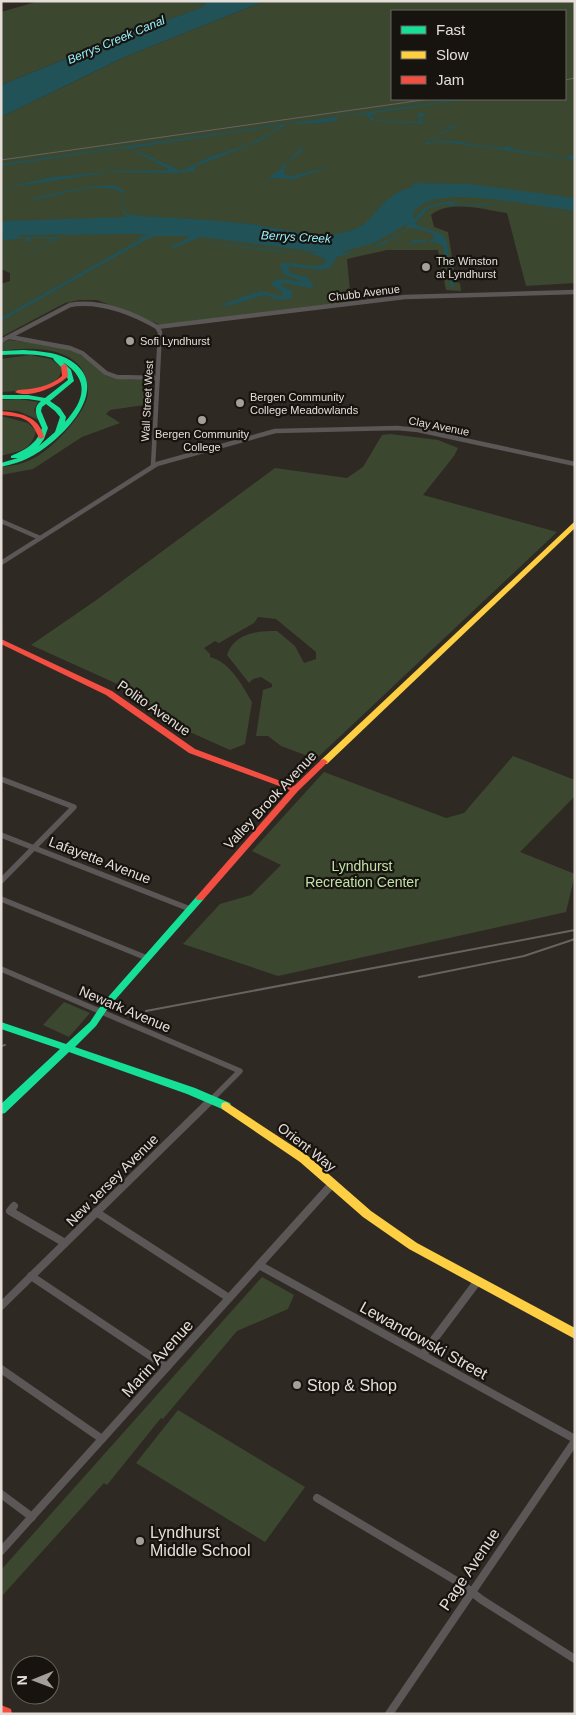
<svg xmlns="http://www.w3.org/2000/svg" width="576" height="1715" font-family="Helvetica,sans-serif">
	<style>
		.green { fill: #3c4730; fill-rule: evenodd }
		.water { fill: #205257; fill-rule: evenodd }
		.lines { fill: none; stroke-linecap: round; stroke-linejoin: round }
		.street-far2 { stroke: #5a5756; stroke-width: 4.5 }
		.street-far1 { stroke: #5a5756; stroke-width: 5.5 }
		.street { stroke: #5a5756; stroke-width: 8 }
		.fast { fill: #16e098; fill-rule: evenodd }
		.slow { fill: #ffcf43; fill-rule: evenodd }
		.jam { fill: #f24e42; fill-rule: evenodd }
		.rail-far1 { stroke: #666360; stroke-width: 1 }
		.rail { stroke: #666360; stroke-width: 2 }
		.poi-dot { fill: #a59f99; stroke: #17130f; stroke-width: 2 }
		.labels { text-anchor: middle; stroke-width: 4.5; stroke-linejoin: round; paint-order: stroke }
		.far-poi-label { font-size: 11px; fill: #e5ded8; stroke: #17130f; text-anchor: start }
		.far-street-label { font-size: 11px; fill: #e5ded8; stroke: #17130f }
		.far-water-label { font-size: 12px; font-style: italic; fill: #97f1fc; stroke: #17130f }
		.street-label { font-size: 14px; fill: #e5ded8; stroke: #17130f }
		.park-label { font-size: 14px; fill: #c1e3a7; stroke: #17130f }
		.near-street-label { font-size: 16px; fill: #e5ded8; stroke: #17130f }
		.near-poi-label { font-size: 16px; fill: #e5ded8; stroke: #17130f; text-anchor: start }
	</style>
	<rect width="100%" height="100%" fill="#2f2924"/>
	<g class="green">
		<path d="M39 1H179L207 4 204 7 120 37 1 85V12Z"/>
		<path d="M265 1H575V283L526 286 507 213C485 210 450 199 431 215L434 227 448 232 456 282 460 283 461 291 446 290 438 250H387L347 259 351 302 161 325 97 300H79L65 303 1 337V284L10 281V273L1 269V117L127 56ZM392 11H565V99H392Z"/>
		<path d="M10 340 62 347 78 353 108 376 131 380H151V404L110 410 106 414 120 423 82 437 33 469 1 475V467C13 466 23 464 34 458 51 450 88 412 88 392 88 346 34 346 1 351V343Z"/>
		<path d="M30 355 51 359 62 368C59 393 21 390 1 392V359Z"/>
		<path d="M19 399 38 402 34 410 39 420 18 411 1 410V400Z"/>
		<path d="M1 416 28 423 36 431C31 451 19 451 1 456Z"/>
		<path d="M390 434 438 440 458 448 454 456 423 495 557 532 316 759 281 746 268 736H256L263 690 272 687V684L261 677 253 679 249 683 227 655C234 633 256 631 277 631L295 646 304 663 316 659V652L276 619 258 617 254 623 219 643 215 641 204 648 210 654V657C230 662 242 685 252 702L245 744 230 750 183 729 124 687 31 645 95 601 275 468 347 478 363 467 382 435Z"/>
		<path d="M513 756 575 780V796L520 852 575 874 566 912 278 976 183 944 220 904 251 895 281 865 252 851 324 772 446 818 464 813Z"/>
		<path d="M64 1002 90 1013 69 1037 43 1025Z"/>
		<path d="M262 1277 294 1295 288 1309 237 1331 163 1419 161 1418 107 1485 104 1483 1 1597V1570Z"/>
		<path d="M178 1410 305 1487 265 1542 136 1463Z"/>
	</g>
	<g class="water">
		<path d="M179 1H265L127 56 1 117V85L120 37 203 7 206 4Z"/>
		<path d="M461 99H468L370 114 375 120 416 122 420 120 418 113H428L421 117 423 123 450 127 461 123 428 142 432 144C452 133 485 153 509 146L512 149 565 158 575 154V160L445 142 422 145 449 128 440 125 375 121 371 120 366 114 337 117 336 121 318 123 287 124 258 142 194 167 195 171 177 173 110 172 1 189 53 177 114 171 170 170 131 149 123 148 1 166V164ZM278 126 280 127 250 144 210 157 181 171 131 148Z"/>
		<path d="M302 147 303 150 285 165 284 174 291 176 333 166 294 179 271 178 269 176 277 172Z"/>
		<path d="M414 183 470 184 575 198V211C538 207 457 188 425 203 420 205 416 210 413 213L414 219 424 208 444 202H453L457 205 489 204 575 215 494 205 455 206 446 204 428 209 415 224 442 234 447 242 454 286 451 288 443 246 435 242 407 243 416 239 429 242 435 236 424 230 410 228 382 245 337 257 330 268 321 270 288 266 290 273 307 277 314 285 311 288 281 283 283 287 293 291 291 299 278 300 265 295 228 306 220 304C234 302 244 295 258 292 267 290 274 296 282 296V292L272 285V282C283 275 292 282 303 282L283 274 280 264C295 259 314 272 326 262L325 259 315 255 195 240C217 243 302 258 318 252L201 237 174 248 171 246 184 241 182 239H188V236H153L152 238H155H149L1 321V318L141 239 136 237 148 236 141 234 19 235 17 237 100 238H60L11 262 55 239 31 238V241L25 242 26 238 1 241 4 236 1 235V221L128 217 123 213 124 208 120 204 124 193C97 179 57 197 27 201 44 194 99 183 115 186 119 187 122 190 125 192L121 202 127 214C143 217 160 217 176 218 198 219 219 221 241 223 275 226 316 241 350 231 378 223 377 194 414 187L411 184ZM407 224V229C388 239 363 256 341 252L374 243Z"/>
	</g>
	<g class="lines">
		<g class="street-far2">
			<path d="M157 327 405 297 575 292"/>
			<path d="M10 337 70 348 82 353 106 373 117 377 158 378"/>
			<path d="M1 341 70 305C99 300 132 313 157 327L160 332 153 466"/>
			<path d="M1 521 40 538"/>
			<path d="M1 563 157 464 275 431 397 428 418 430 575 464"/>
		</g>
		<g class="street-far1">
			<path d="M1 779 74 807 1 881"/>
			<path d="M1 835 190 909"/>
			<path d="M1 899 147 958"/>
			<path d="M1 969 240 1071 210 1101"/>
		</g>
		<g class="street">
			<path d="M14 1206 10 1211 65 1243"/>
			<path d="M96 1212 229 1298"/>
			<path d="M259 1265 575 1439"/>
			<path d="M31 1276 167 1367"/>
			<path d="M1 1306 211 1100"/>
			<path d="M423 1354 477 1282"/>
			<path d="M1 1369 102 1439"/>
			<path d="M1 1494 32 1517"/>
			<path d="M317 1498 460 1583 482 1600 575 1659"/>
			<path d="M1 1551 333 1183"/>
			<path d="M389 1714 575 1441"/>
		</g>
		<g class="fast">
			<path d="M24 350C38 351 53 352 66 358 117 384 64 438 34 455 24 461 13 464 1 467V463L18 458H11V456C25 450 37 444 42 428 38 418 31 409 41 401L28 399H1V395H28L45 398 68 380 65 371 54 360 53 358C36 353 19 354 1 355V351ZM63 362C90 380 85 400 65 422L66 417 60 408 50 401 74 381 71 370ZM46 404 55 411 60 417 55 432 39 446 44 439 48 428 41 411 42 407Z"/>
			<path d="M200 895 203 896 204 898 203 900 108 1008 96 1026 75 1047 195 1088 230 1103 231 1106 230 1109 226 1110 222 1109 187 1094 69 1052 5 1113 1 1114V1104L60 1049 1 1029V1022L66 1044 90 1022 102 1004 197 896Z"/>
		</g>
		<g class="slow">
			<path d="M575 522V528L327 764H321L320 762 321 760 573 523Z"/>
			<path d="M226 1102 308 1156 371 1211 417 1243 575 1328V1339L409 1249 363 1217 300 1162 222 1109 221 1106 222 1103Z"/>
		</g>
		<g class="jam">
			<path d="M64 364 67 366 68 376C58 387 28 399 15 392L18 390C34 389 49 387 62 376L61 366Z"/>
			<path d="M1 411C20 413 39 416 44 437L41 439 39 438C30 417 23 417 1 415Z"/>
			<path d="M1 639 112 691 195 749 294 786 321 760 324 759 328 762 298 791 203 900H197L196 898 197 896 290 790 189 753 106 695 1 644Z"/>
			<path d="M1 1705 11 1709 12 1714H1Z"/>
		</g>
		<g class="rail-far1">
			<path d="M565 80 575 78"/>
			<path d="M1 160 430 99"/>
		</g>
		<g class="rail">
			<path d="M419 977 524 956 575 939"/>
			<path d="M146 1011 575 930"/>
			<path d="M1 1046 5 1045"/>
		</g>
	</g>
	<g class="poi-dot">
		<circle cx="426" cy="267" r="5"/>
		<circle cx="130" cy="341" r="5"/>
		<circle cx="240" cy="403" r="5"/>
		<circle cx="202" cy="420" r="5"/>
		<circle cx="297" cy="1385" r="5"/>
		<circle cx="140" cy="1541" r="5"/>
	</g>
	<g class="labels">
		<g class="far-poi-label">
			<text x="436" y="265">The Winston<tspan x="436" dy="13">at Lyndhurst</tspan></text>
			<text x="140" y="345">Sofi Lyndhurst</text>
			<text x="250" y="401">Bergen Community<tspan x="250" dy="13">College Meadowlands</tspan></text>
			<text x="202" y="438" text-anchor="middle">Bergen Community<tspan x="202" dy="13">College</tspan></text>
		</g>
		<g class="far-street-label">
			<text transform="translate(364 293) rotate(-7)" y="4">Chubb Avenue</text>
			<text transform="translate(147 401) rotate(-87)" y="4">Wall Street West</text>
			<text transform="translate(439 426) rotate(11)" y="4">Clay Avenue</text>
		</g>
		<g class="far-water-label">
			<text transform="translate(116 40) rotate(-23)" y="4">Berrys Creek Canal</text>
			<text transform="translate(296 237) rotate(3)" y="4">Berrys Creek</text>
		</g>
		<g class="street-label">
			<text transform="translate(154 708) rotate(35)" y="5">Polito Avenue</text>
			<text transform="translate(270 800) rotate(-47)" y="5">Valley Brook Avenue</text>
			<text transform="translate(100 860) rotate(21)" y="5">Lafayette Avenue</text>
			<text transform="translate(125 1009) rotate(23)" y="5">Newark Avenue</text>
			<text transform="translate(307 1147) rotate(38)" y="5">Orient Way</text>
			<text transform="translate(112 1180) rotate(-45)" y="5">New Jersey Avenue</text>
		</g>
		<g class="park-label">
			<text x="362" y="871">Lyndhurst<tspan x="362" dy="16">Recreation Center</tspan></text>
		</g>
		<g class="near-street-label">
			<text transform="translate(424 1340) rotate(29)" y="6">Lewandowski Street</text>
			<text transform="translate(157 1358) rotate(-48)" y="6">Marin Avenue</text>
			<text transform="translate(469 1569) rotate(-56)" y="6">Page Avenue</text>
		</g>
		<g class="near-poi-label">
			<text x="307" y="1391">Stop &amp; Shop</text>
			<text x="150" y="1538">Lyndhurst<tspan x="150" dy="18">Middle School</tspan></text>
		</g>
	</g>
	<rect width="576" height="1715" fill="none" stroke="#e5ded8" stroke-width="5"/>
	<rect x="391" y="10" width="175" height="90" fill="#17130f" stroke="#69645f"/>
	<rect x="401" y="26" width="25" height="8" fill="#16e098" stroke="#69645f"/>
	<text x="436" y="35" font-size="15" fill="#e5ded8">Fast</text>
	<rect x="401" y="51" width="25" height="8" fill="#ffcf43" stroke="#69645f"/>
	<text x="436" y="60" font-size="15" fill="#e5ded8">Slow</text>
	<rect x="401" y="76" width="25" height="8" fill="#f24e42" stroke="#69645f"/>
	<text x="436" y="85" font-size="15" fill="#e5ded8">Jam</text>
	<g transform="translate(35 1680) rotate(269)"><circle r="24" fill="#17130f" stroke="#69645f"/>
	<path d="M0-4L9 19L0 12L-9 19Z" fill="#a59f99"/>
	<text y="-8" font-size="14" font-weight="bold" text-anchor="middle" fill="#e5ded8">N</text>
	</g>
</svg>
